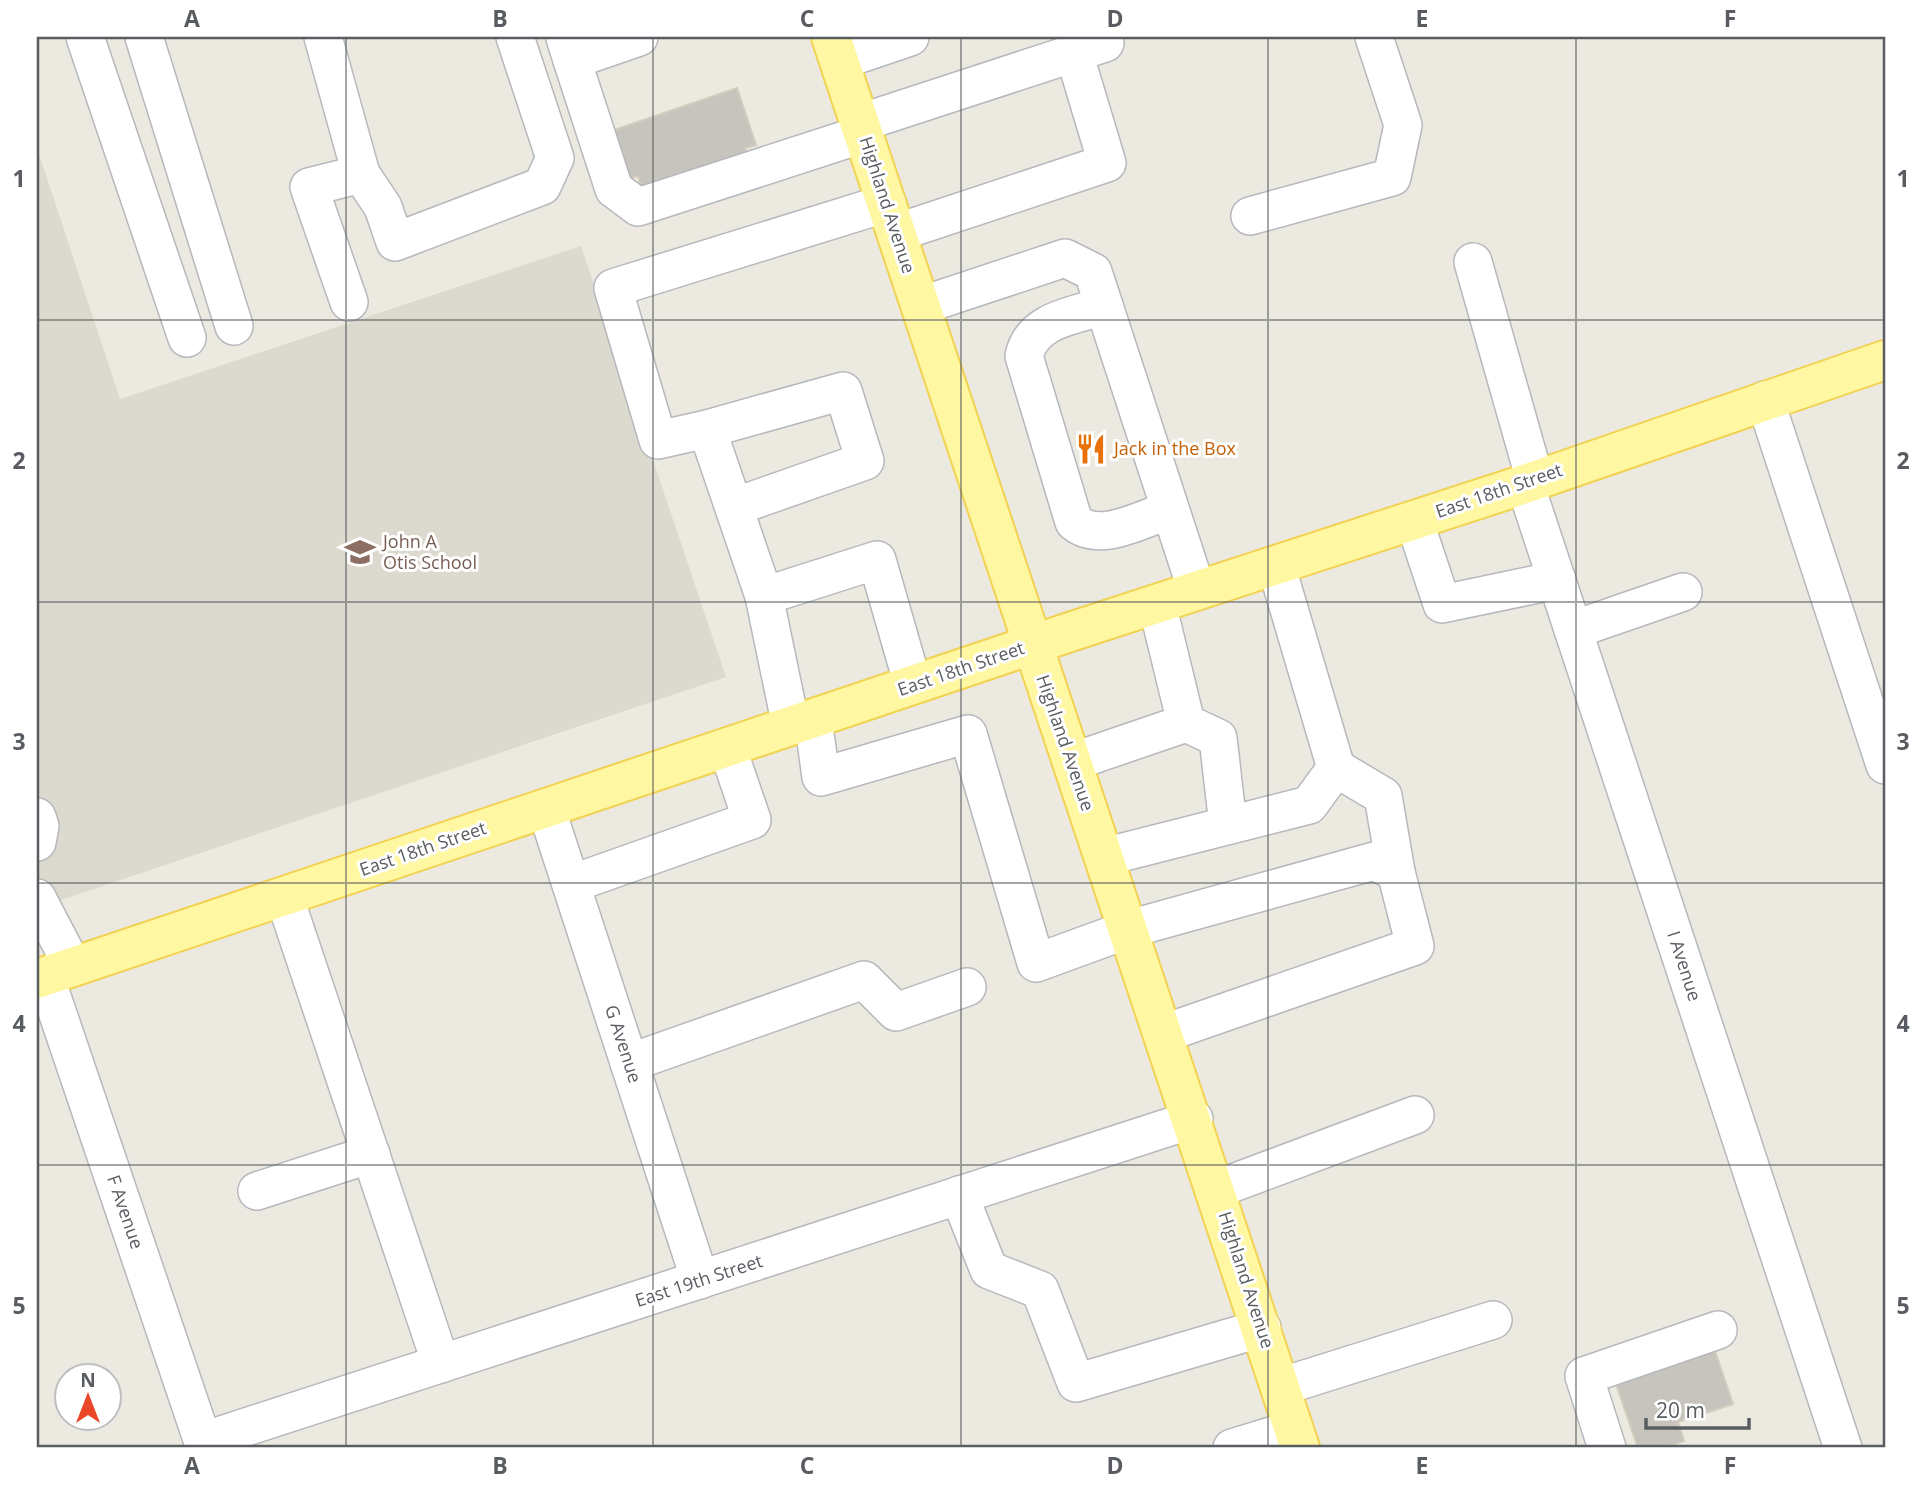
<svg xmlns="http://www.w3.org/2000/svg" width="1922" height="1485" font-family="'Open Sans',sans-serif">
	<style>
		.education { fill: #dcd9ce }
		.building { fill: #c7c4bd; stroke: #d1ccbe; stroke-width: 2 }
		.lines { fill: none; stroke-linecap: round; stroke-linejoin: round }
		.minor-casing { stroke: #b6b8bd; stroke-width: 40 }
		.major-casing { stroke: #f2d253; stroke-width: 42 }
		.minor { stroke: #fff; stroke-width: 37 }
		.major { stroke: #fff7a2; stroke-width: 38 }
		.grid { fill: none; stroke: #595c61; stroke-width: 2; stroke-opacity: 0.55 }
		.labels { text-anchor: middle; stroke-width: 6; stroke-linejoin: round; paint-order: stroke }
		.street-label { font-size: 18px; fill: #595c61; stroke: #fff }
		.food-label { font-size: 18px; fill: #c56008; stroke: #fff; text-anchor: start }
		.education-label { font-size: 18px; fill: #785e54; stroke: #fff; text-anchor: start }
		.neatline { fill: none; stroke: #595c61; stroke-width: 2.5 }
		.grid-label { font-size: 23px; text-anchor: middle; font-weight: bold; fill: #595c61 }
	</style>
	<rect width="100%" height="100%" fill="#eceae0"/>
	<path class="education" d="M37 148 120 399 581 246 726 677 37 908Z"/>
	<g class="building">
		<path d="M737 88 756 145 745 148 748 157 642 190 638 176 622 181 605 133Z"/>
		<path d="M1714 1348 1733 1404 1678 1422 1684 1441 1664 1448H1638L1615 1381Z"/>
	</g>
	<g class="lines">
		<g class="minor-casing">
			<g id="minor">
				<path d="M85 37 187 338"/>
				<path d="M144 37 234 326"/>
				<path d="M323 37 361 174 383 207 395 242 542 186 555 158 515 37"/>
				<path d="M565 38 572 60 639 37"/>
				<path d="M572 60 614 189 638 207 863 134"/>
				<path d="M839 61 910 37"/>
				<path d="M860 123 1105 43 1103 37"/>
				<path d="M1250 216 1392 177 1403 125 1374 37"/>
				<path d="M896 233 1107 163 1074 53"/>
				<path d="M1473 262 1535 480"/>
				<path d="M349 302 309 187 361 174"/>
				<path d="M920 306 1065 258 1093 272 1197 591"/>
				<path d="M1104 306C1072 316 1032 320 1024 356L1074 522C1100 544 1141 519 1170 510"/>
				<path d="M1765 400 1885 765"/>
				<path d="M707 429 658 440 613 288 887 203"/>
				<path d="M1525 484 1843 1448"/>
				<path d="M734 507 865 461 843 391 707 429 764 596 877 560 913 685"/>
				<path d="M1414 520 1442 604 1557 580"/>
				<path d="M764 596 791 726"/>
				<path d="M1573 630 1683 592"/>
				<path d="M813 719 821 777 968 734 1036 963 1129 929 1374 861 1396 872 1415 946 1165 1033"/>
				<path d="M1186 723 1218 738 1228 825"/>
				<path d="M1072 762 1186 723 1157 604"/>
				<path d="M1336 768 1383 796 1396 872"/>
				<path d="M546 808 700 1280"/>
				<path d="M37 817 40 826 37 842"/>
				<path d="M1104 857 1309 805 1336 768 1276 565"/>
				<path d="M571 884 752 820 727 747"/>
				<path d="M284 896 441 1364"/>
				<path d="M37 898 73 967"/>
				<path d="M45 976 205 1448"/>
				<path d="M629 1063 864 980 896 1012 967 987"/>
				<path d="M1217 1189 1415 1115"/>
				<path d="M257 1191 371 1154"/>
				<path d="M959 1195 989 1270 1040 1290 1076 1383 1262 1328"/>
				<path d="M1280 1387 1493 1320"/>
				<path d="M203 1441 1194 1119"/>
				<path d="M1232 1448 1294 1429"/>
				<path d="M1607 1448 1584 1376 1718 1330"/>
			</g>
		</g>
		<g class="major-casing">
			<g id="major">
				<path d="M831 37C985 508 1147 977 1300 1448"/>
				<path d="M37 979 1076 630 1525 484 1885 360"/>
			</g>
		</g>
		<use href="#minor" class="minor"/>
		<use href="#major" class="major"/>
	</g>
	<path class="grid" d="M346 37V1448M653 37V1448M961 37V1448M1268 37V1448M1576 37V1448M37 320H1885M37 602H1885M37 883H1885M37 1165H1885"/>
	<defs>
		<g id="restaurant-bare" transform="scale(2.415)"><path d="M-5-6h1v4h1v-4h1v4h1v-4h1v5L-1.5 .5V6h-2V.5L-5-1ZM5-6V6H3V1.5H1.5Q1.5-4 5-6Z" fill="#e8710a" stroke="#fff" stroke-width="2.5" paint-order="stroke"/></g>
		<g id="school-bare" transform="scale(2.415)"><path d="M0-5L7-2L0 1L-7-2ZM-4 1L0 2.5L4 1V4Q0 6-4 4Z" fill="#8d6e63" stroke="#fff" stroke-width="2.5" paint-order="stroke"/></g>
	</defs>
	<g fill-rule="evenodd">
		<use href="#restaurant-bare" x="1091" y="449"/>
		<use href="#school-bare" x="360" y="552"/>
	</g>
	<g class="labels">
		<g class="street-label">
			<text transform="translate(887 205) rotate(72)" y="6">Highland Avenue</text>
			<text transform="translate(1499 491) rotate(-19)" y="6">East 18th Street</text>
			<text transform="translate(961 669) rotate(-19)" y="6">East 18th Street</text>
			<text transform="translate(1065 743) rotate(71)" y="6">Highland Avenue</text>
			<text transform="translate(423 849) rotate(-19)" y="6">East 18th Street</text>
			<text transform="translate(1684 966) rotate(72)" y="6">I Avenue</text>
			<text transform="translate(623 1044) rotate(72)" y="6">G Avenue</text>
			<text transform="translate(125 1212) rotate(71)" y="6">F Avenue</text>
			<text transform="translate(1246 1280) rotate(72)" y="6">Highland Avenue</text>
			<text transform="translate(699 1281) rotate(-18)" y="6">East 19th Street</text>
		</g>
		<g class="food-label">
			<text x="1114" y="455">Jack in the Box</text>
		</g>
		<g class="education-label">
			<text x="383" y="548">John A<tspan x="383" dy="21">Otis School</tspan></text>
		</g>
	</g>
	<rect width="1922" height="1485" fill="none" stroke="#ffffff" stroke-width="77"/>
	<g transform="translate(88 1397)"><circle r="33" fill="#ffffff" stroke="#bdbec0" stroke-width="2"/>
	<path d="M0-5L12 26L0 18L-12 26Z" fill="#ea4628"/>
	<text y="-10" font-size="19" font-weight="bold" text-anchor="middle" fill="#595c61">N</text>
	</g>
	<path d="M1646 1418v10h103v-10" fill="none" stroke="#595c61" stroke-width="3.5"/>
	<text x="1656" y="1418" font-size="21" fill="#595c61" stroke="#ffffff" stroke-width="5" paint-order="stroke">20 m</text>
	<rect x="38" y="38" width="1846" height="1408" class="neatline"/>
	<g class="grid-label">
		<text x="192" y="27">A</text>
		<text x="500" y="27">B</text>
		<text x="807" y="27">C</text>
		<text x="1115" y="27">D</text>
		<text x="1422" y="27">E</text>
		<text x="1730" y="27">F</text>
		<text x="19" y="187">1</text>
		<text x="1903" y="187">1</text>
		<text x="19" y="469">2</text>
		<text x="1903" y="469">2</text>
		<text x="19" y="750">3</text>
		<text x="1903" y="750">3</text>
		<text x="19" y="1032">4</text>
		<text x="1903" y="1032">4</text>
		<text x="19" y="1314">5</text>
		<text x="1903" y="1314">5</text>
		<text x="192" y="1474">A</text>
		<text x="500" y="1474">B</text>
		<text x="807" y="1474">C</text>
		<text x="1115" y="1474">D</text>
		<text x="1422" y="1474">E</text>
		<text x="1730" y="1474">F</text>
	</g>
</svg>
